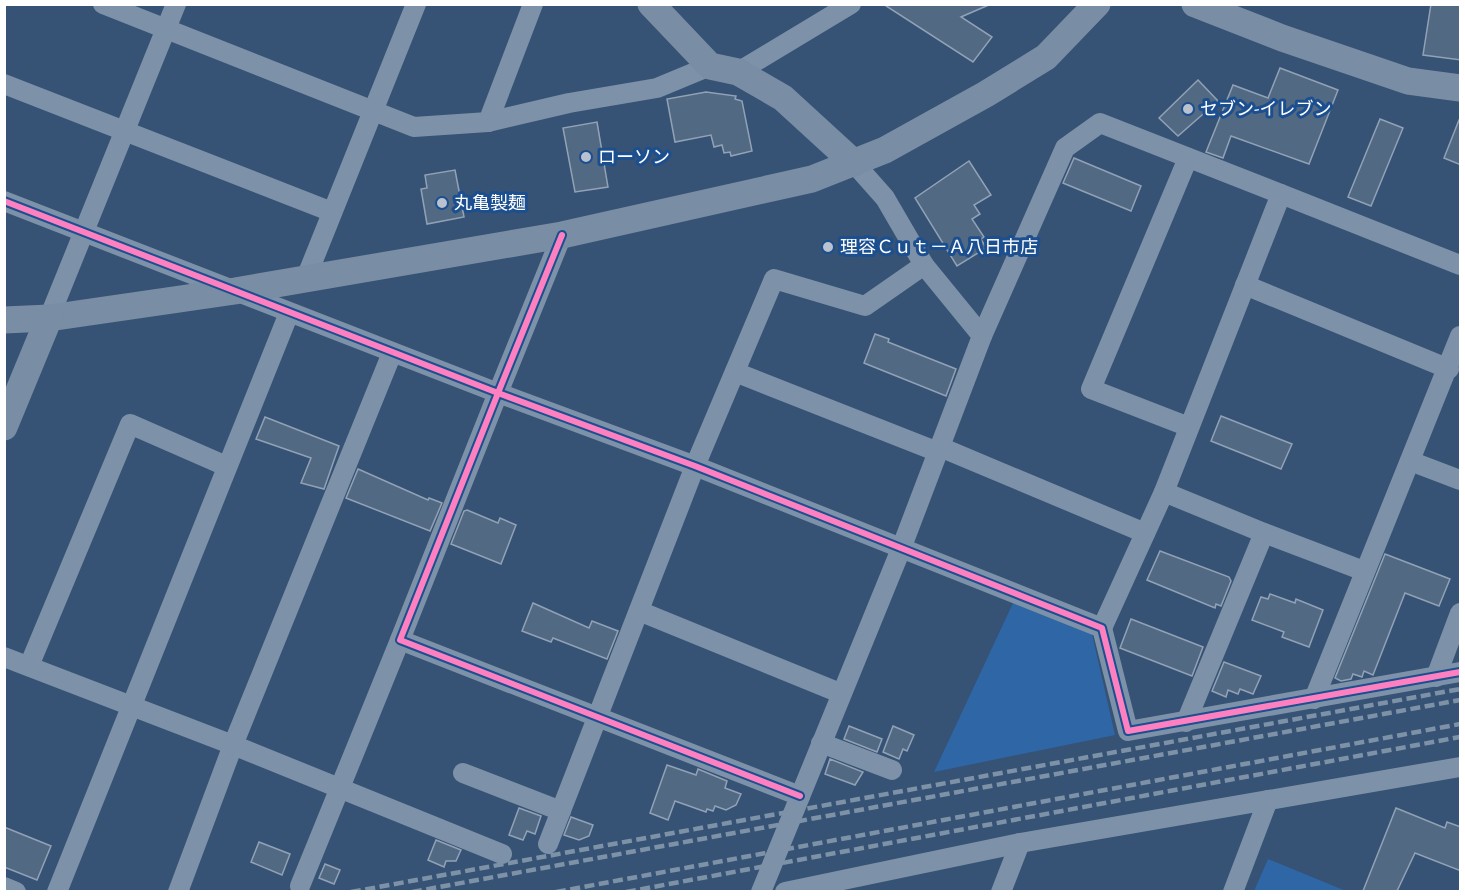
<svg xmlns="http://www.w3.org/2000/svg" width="1465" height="896" font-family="'Alegreya Sans','Noto Sans JP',sans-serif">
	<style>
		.green { fill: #2f66a5 }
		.building { fill: #526984; stroke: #92a2b6; stroke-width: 1.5 }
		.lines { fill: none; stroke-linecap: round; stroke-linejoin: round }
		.street { stroke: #7d92a8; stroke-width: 20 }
		.secondary { stroke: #798da4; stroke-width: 27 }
		.rail { stroke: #7e92a7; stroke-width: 4.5; stroke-dasharray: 10 4.5; stroke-linecap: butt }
		.cycleway-casing { stroke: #1b4f8f; stroke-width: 10 }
		.cycleway { stroke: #ff80c0; stroke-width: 6 }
		.poi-dot { fill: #b9c2ce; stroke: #1b4f8f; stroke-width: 2 }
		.labels { text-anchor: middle; stroke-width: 6; stroke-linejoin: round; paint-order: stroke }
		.poi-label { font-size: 18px; fill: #fff; stroke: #1b4f8f; text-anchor: start }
	</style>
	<rect width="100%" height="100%" fill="#365274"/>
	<g class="green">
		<path d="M1013 603 1092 634 1115 735 934 772Z"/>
		<path d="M1268 859 1346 891H1254Z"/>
	</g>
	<g class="building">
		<path d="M883 4H991L961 17 992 37 973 62Z"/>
		<path d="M1431 4H1461V60L1423 55Z"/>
		<path d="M1280 68 1338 90 1309 164 1231 136 1223 158 1206 152 1233 85 1268 98Z"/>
		<path d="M1198 80 1218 101 1178 136 1159 118Z"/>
		<path d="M706 92 736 96 735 99 742 101 752 151 731 156 730 152 724 153 722 145 714 147 711 135 675 142 667 99Z"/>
		<path d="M1380 119 1403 128 1371 206 1348 197Z"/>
		<path d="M1459 120H1461V165L1444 158Z"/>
		<path d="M597 122 608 187 575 192 563 128Z"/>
		<path d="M1074 158 1141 186 1131 211 1063 183Z"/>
		<path d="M969 161 991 195 974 205 980 214 972 219 984 237 981 239 986 248 957 266 915 198Z"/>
		<path d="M455 170 464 217 427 224 421 189 427 188 425 175Z"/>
		<path d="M875 334 889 339 888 342 956 369 946 396 864 363Z"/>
		<path d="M1221 416 1292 444 1281 469 1211 441Z"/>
		<path d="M265 417 339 446 324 489 301 483 311 458 256 439Z"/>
		<path d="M358 469 428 500 429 498 442 503 430 531 346 498Z"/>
		<path d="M467 510 498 523 500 518 516 525 501 564 451 544 464 511Z"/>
		<path d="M1160 551 1229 577 1231 581 1221 606 1216 604 1215 608 1147 580Z"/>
		<path d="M1385 554 1450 579 1439 606 1405 593 1373 675 1364 671 1362 677 1353 674 1351 679 1341 681 1335 678Z"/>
		<path d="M1270 594 1295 603 1296 599 1323 610 1309 647 1282 637 1284 632 1252 620 1261 597 1268 599Z"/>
		<path d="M533 603 589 628 592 621 618 631 607 659 553 638 551 642 522 631Z"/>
		<path d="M1131 619 1203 647 1192 676 1120 648Z"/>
		<path d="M1224 662 1261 676 1253 694 1240 689 1238 694 1228 690 1226 697 1212 691Z"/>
		<path d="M849 726 882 739 877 752 844 739Z"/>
		<path d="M893 726 914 735 907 751 903 749 899 759 883 752Z"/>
		<path d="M830 759 863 772 855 785 825 774Z"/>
		<path d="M667 765 696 775 698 769 727 781 725 788 741 794 736 805 726 810 715 806 713 811 707 809 706 812 675 801 668 820 650 813Z"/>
		<path d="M519 808 541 816 535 834 527 831 523 840 509 835Z"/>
		<path d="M1396 808 1445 828 1447 822 1461 827V871L1415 853 1397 891H1363Z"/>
		<path d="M571 817 593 825 589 836 579 840 564 835Z"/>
		<path d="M4 827 51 846 37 880 4 867Z"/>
		<path d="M436 840 461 850 456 861H446L444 867 428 860Z"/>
		<path d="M259 842 290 854 282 875 251 862Z"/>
		<path d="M325 864 340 870 334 884 319 878Z"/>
	</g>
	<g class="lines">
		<g class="street">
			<path d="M103 4 414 127 488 122 569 103 657 88 710 66"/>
			<path d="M738 72 851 4"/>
			<path d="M4 84 332 212"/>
			<path d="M488 122 533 4"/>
			<path d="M1188 158 1091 389 1189 427"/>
			<path d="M1281 194 1460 265"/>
			<path d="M4 201 498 393 400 640 800 796"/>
			<path d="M562 235 498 393 695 466 1102 628 1128 731 1460 672"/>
			<path d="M306 278 416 4"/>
			<path d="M1245 285 1449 369"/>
			<path d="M49 318 176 4"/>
			<path d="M982 336 1065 148 1100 123 1281 194 1164 492 1264 533 1186 722"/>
			<path d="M735 372 938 452"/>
			<path d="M940 447 1145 533"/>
			<path d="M1410 461 1460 480"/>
			<path d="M1264 533 1364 571"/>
			<path d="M639 611 840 693"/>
			<path d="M1102 628 1164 492"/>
			<path d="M4 657 233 745 392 353"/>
			<path d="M29 666 130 424 226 466"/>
			<path d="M1436 677 1460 613"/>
			<path d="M1314 699 1460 336"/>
			<path d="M821 743 892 770"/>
			<path d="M463 773 561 811"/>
			<path d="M548 844 695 466 774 279 865 306 924 265"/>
			<path d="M300 886 400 640"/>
			<path d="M4 887 16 892"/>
			<path d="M57 892 289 313"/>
			<path d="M178 892 233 745 502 854"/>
			<path d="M761 892 901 549 982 336 924 265 885 198 854 163"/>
			<path d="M785 892 1020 843 1460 767"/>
			<path d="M1001 892 1020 843"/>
			<path d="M1233 892 1268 800"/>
		</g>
		<g class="secondary">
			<path d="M651 4 710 66 738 72 783 98 854 163"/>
			<path d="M1195 4 1282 38 1408 81 1460 88"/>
			<path d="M4 320 49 318 235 291 562 235 812 179 885 150 986 94 1046 57 1097 4"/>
			<path d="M4 427 49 318"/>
		</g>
		<g class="rail">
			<path d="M351 892 1460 689"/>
			<path d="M412 892 1460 700"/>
			<path d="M556 892 1460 724"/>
			<path d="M626 892 1460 737"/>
		</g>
		<g class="cycleway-casing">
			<g id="cycleway">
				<path d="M4 201 498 393 400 640 800 796"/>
				<path d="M562 235 498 393 695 466 1102 628 1128 731 1460 672"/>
			</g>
		</g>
		<use href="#cycleway" class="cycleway"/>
	</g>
	<g class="poi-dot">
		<circle cx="1188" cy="109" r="6"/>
		<circle cx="586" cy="157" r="6"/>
		<circle cx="442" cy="203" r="6"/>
		<circle cx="828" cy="247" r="6"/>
	</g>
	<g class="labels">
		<g class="poi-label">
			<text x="1200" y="115">セブン-イレブン</text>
			<text x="598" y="163">ローソン</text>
			<text x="454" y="209">丸亀製麺</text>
			<text x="840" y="253">理容Ｃｕｔ－Ａ八日市店</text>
		</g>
	</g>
	<rect width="1465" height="896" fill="none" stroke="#ffffff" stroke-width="12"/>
</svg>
